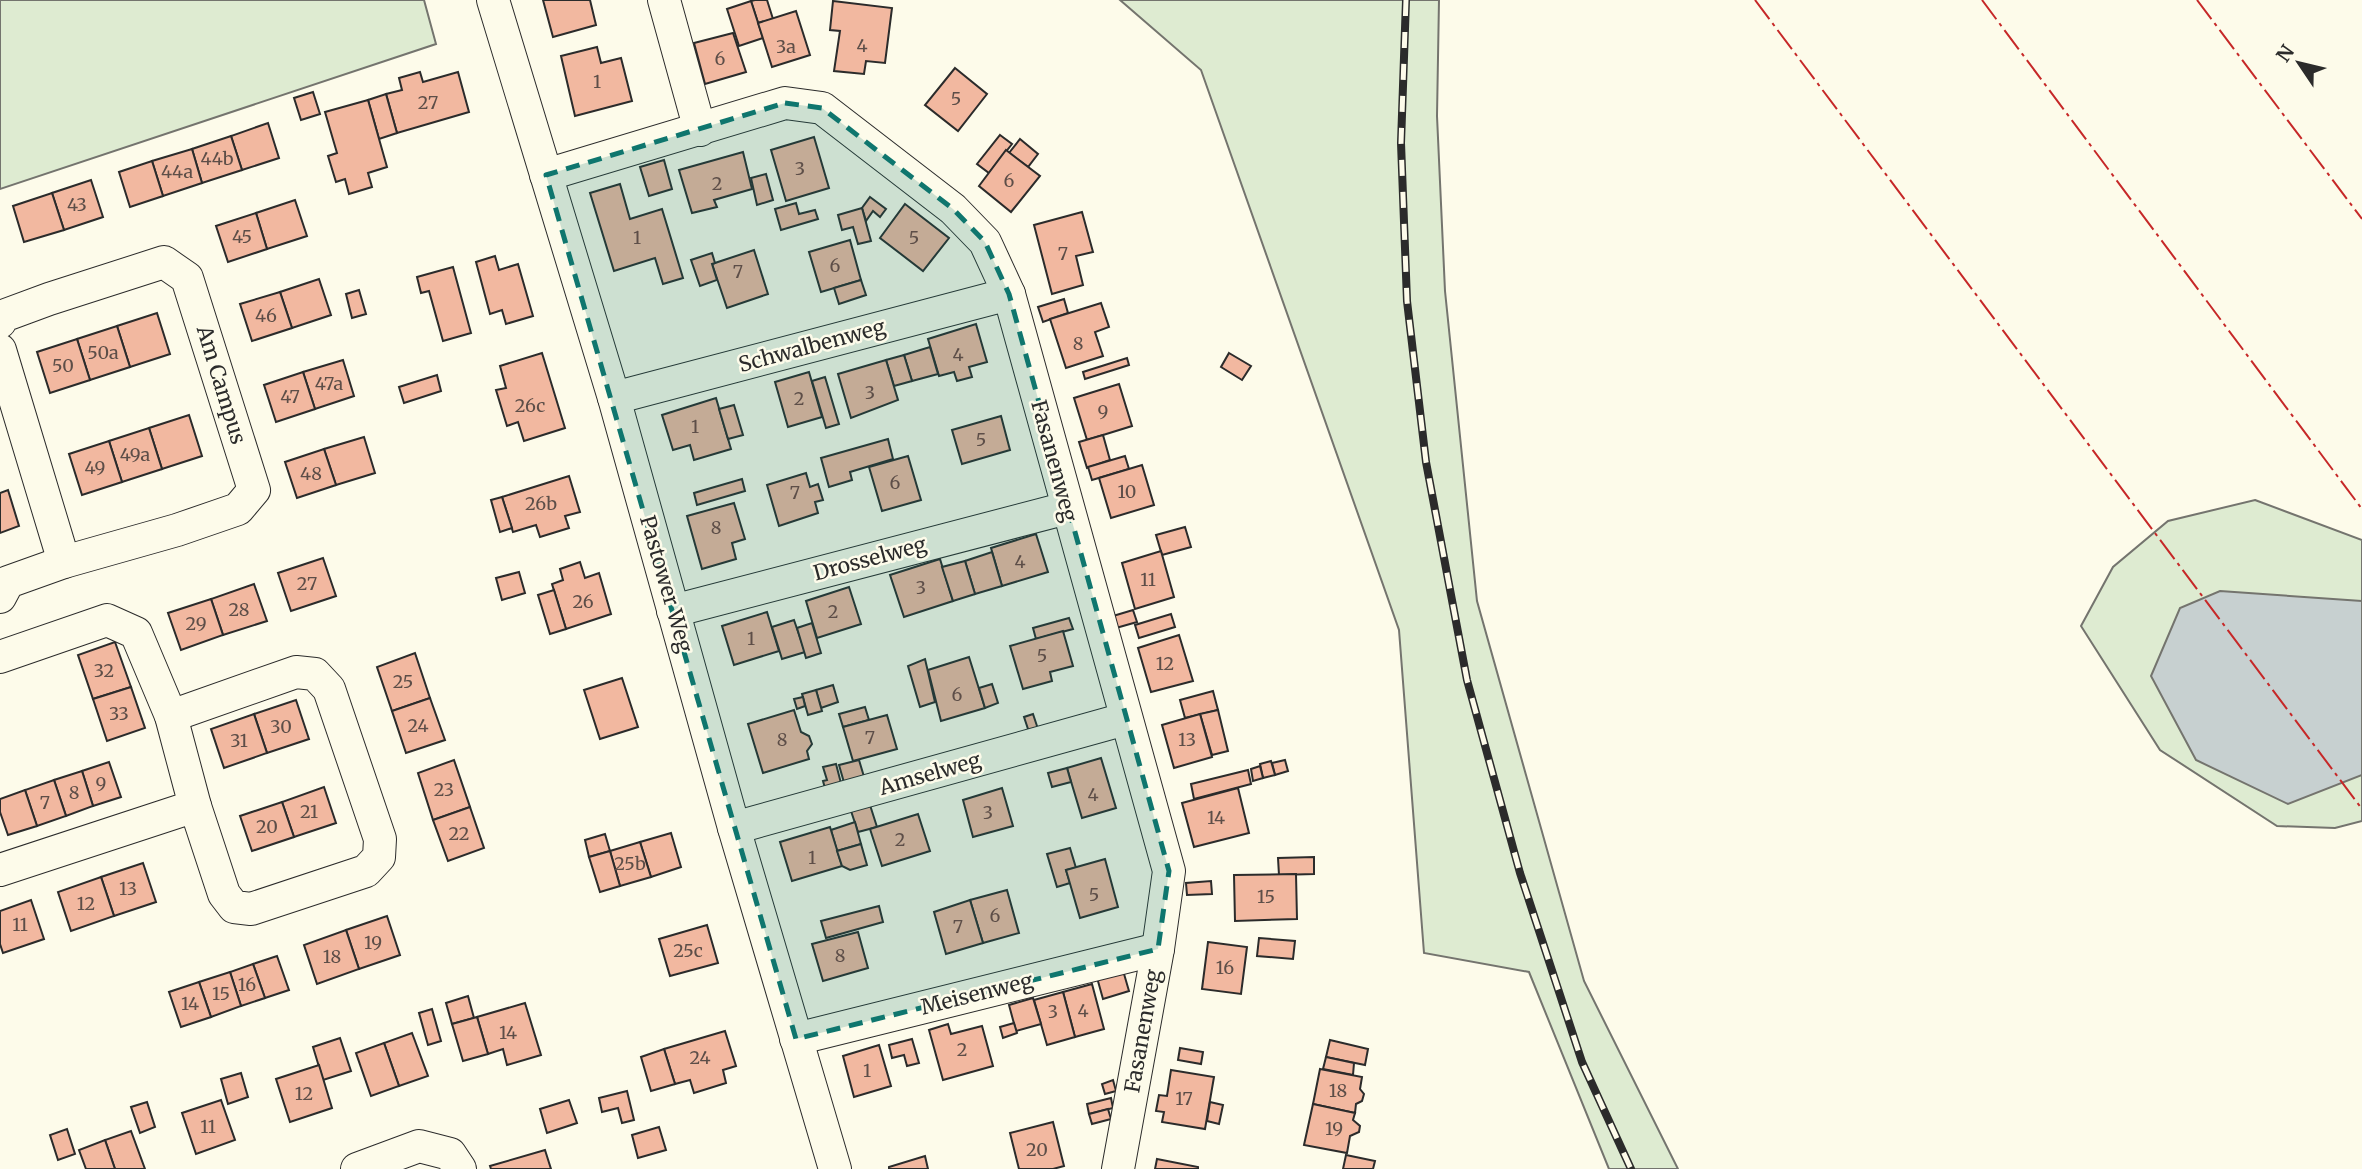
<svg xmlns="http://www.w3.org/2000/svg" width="2362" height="1169" font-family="Merriweather,serif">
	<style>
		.green { fill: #deebd1; stroke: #74746e; stroke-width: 2 }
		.water { fill: #c7d0d0; stroke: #74746e; stroke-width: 2 }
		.building { fill: #f2b8a0; stroke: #2b2b2b; stroke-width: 2 }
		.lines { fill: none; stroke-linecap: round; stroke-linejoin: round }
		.minor-casing { stroke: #2b2b2b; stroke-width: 34 }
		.minor { stroke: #fdfbea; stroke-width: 32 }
		.rail-casing { stroke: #2b2b2b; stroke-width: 8 }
		.rail { stroke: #fdfbea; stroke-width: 5; stroke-dasharray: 16; stroke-linecap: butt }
		.power { stroke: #c62828; stroke-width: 2; stroke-dasharray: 24 5 3.5 5; stroke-linecap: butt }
		.marked { fill: #0f766e; fill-opacity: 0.2; stroke: #0f766e; stroke-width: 5; stroke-dasharray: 14 9; stroke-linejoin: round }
		.labels { text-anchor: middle; stroke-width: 5; stroke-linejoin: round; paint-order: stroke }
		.number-label { font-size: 18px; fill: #5d4e48 }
		.street-label { font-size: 21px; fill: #2b2b2b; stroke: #fdfbea }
	</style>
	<rect width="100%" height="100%" fill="#fdfbea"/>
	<g class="green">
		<path d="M0 0H424L436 44 0 189Z"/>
		<path d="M1120 0H1439L1437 116 1445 291 1477 601 1584 981 1678 1169H1609L1529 972 1424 953 1399 630 1201 70Z"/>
		<path d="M2255 500 2362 540V821L2335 828 2277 826 2160 750 2081 626 2113 567 2168 521Z"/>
	</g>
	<path class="water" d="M2220 591 2362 601V775L2288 804 2196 760 2151 676 2180 608Z"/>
	<g class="building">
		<path d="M543 0H590L596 25 553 37Z"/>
		<path d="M755 0H767L773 19 758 23 751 1Z"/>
		<path d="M751 1 763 38 739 46 727 9Z"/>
		<path d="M833 1 892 8 885 63 866 61 864 74 834 71 840 31 830 30Z"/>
		<path d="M796 11 810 55 772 67 758 23Z"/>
		<path d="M733 33 746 72 705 84 694 43Z"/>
		<path d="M597 47 601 63 621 58 632 101 575 116 561 56Z"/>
		<path d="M955 68 987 94 958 131 925 105Z"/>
		<path d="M420 72 423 82 458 72 469 112 397 133 386 94 402 90 399 78Z"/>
		<path d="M313 92 320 114 301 120 294 98Z"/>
		<path d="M386 94 397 133 379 139 368 100Z"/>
		<path d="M368 100 387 167 368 173 372 187 349 194 345 179 336 182 328 156 337 153 325 112Z"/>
		<path d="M268 123 279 158 242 170 231 136Z"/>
		<path d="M1000 135 1012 144 989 173 977 164Z"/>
		<path d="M231 136 242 170 202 183 192 149Z"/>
		<path d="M814 137 829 188 786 201 771 150Z"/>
		<path d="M1020 139 1038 154 1028 167 1009 153Z"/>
		<path d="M192 149 202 183 163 196 152 161Z"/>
		<path d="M1006 150 1040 176 1011 212 979 186Z"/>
		<path d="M743 152 752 189 714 200 717 207 692 213 679 170Z"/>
		<path d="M664 160 672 189 649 196 640 167Z"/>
		<path d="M152 161 163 196 130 207 119 172Z"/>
		<path d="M766 174 773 200 757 205 751 178Z"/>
		<path d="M91 180 103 217 64 230 52 193Z"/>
		<path d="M620 184 630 219 662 209 683 278 663 284 655 258 614 271 590 193Z"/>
		<path d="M52 193 64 230 24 242 13 206Z"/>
		<path d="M870 197 886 209 880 217 873 211 866 221 862 208Z"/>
		<path d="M295 200 307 236 267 249 256 213Z"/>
		<path d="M796 203 799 214 815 210 818 219 781 230 775 209Z"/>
		<path d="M905 204 949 238 923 271 880 238Z"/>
		<path d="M862 208 871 241 858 244 853 227 842 230 838 215Z"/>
		<path d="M1082 212 1093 252 1076 256 1083 285 1052 294 1034 225Z"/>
		<path d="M256 213 267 249 228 262 216 226Z"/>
		<path d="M850 240 861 280 821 292 809 252Z"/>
		<path d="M754 250 768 294 727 308 712 264Z"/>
		<path d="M712 253 715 263 712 264 717 280 700 286 691 260Z"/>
		<path d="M495 256 499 270 518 264 533 316 506 324 502 310 490 314 476 262Z"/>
		<path d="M453 267 471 333 443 341 429 291 421 293 417 277Z"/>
		<path d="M319 279 331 315 292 328 280 292Z"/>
		<path d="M861 280 866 295 839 304 834 288Z"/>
		<path d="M359 290 366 314 352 318 346 294Z"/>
		<path d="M280 292 292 328 252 341 240 304Z"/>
		<path d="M1064 299 1068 313 1043 322 1038 307Z"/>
		<path d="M1101 303 1109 327 1095 332 1103 356 1066 368 1050 319Z"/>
		<path d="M157 313 170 354 130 367 117 326Z"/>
		<path d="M976 324 987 362 969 367 972 377 957 381 954 372 939 376 928 339Z"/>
		<path d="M117 326 130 367 90 380 77 339Z"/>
		<path d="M77 339 90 380 50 393 37 352Z"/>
		<path d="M930 347 938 374 912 381 904 355Z"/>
		<path d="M542 353 565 428 524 441 518 422 507 426 496 390 506 388 500 366Z"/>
		<path d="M1229 353 1251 366 1242 380 1221 367Z"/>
		<path d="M904 355 912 381 894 386 886 360Z"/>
		<path d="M1127 358 1129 365 1085 379 1083 372Z"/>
		<path d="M343 360 354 396 315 409 303 372Z"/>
		<path d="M886 360 898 400 851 418 838 374Z"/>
		<path d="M303 372 315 409 276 422 264 385Z"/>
		<path d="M809 372 822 417 788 427 775 382Z"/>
		<path d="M437 375 441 391 404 403 399 387Z"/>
		<path d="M825 377 839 424 826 428 812 381Z"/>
		<path d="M1119 384 1132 426 1087 440 1074 398Z"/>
		<path d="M716 398 731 449 694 460 690 445 673 450 662 415Z"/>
		<path d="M734 405 743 435 728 439 719 409Z"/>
		<path d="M189 415 202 456 162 469 149 428Z"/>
		<path d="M1001 416 1010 450 962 464 952 430Z"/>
		<path d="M149 428 162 469 122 482 109 441Z"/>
		<path d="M1103 435 1110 460 1087 468 1079 442Z"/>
		<path d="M364 437 375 473 336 485 324 449Z"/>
		<path d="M888 439 893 459 850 472 852 480 829 487 821 458Z"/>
		<path d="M109 441 122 482 82 495 69 454Z"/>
		<path d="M324 449 336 485 297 498 285 462Z"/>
		<path d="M908 456 921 500 882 511 869 467Z"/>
		<path d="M1125 456 1129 469 1092 480 1088 467Z"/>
		<path d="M1142 465 1154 505 1111 518 1099 478Z"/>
		<path d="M806 473 810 487 818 484 823 500 815 502 818 513 779 526 767 485Z"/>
		<path d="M569 476 580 512 565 516 569 528 540 537 536 525 513 532 502 497Z"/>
		<path d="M742 479 745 491 697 505 694 493Z"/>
		<path d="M8 490 19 526 0 533V493Z"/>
		<path d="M502 497 512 528 500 532 491 500Z"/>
		<path d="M734 503 745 539 732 543 736 559 702 569 687 516Z"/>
		<path d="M1185 527 1191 547 1162 555 1156 535Z"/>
		<path d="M1036 534 1048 572 1002 586 991 548Z"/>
		<path d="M1161 551 1174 597 1135 609 1122 563Z"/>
		<path d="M992 552 1002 586 975 594 965 561Z"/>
		<path d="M323 558 336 596 291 611 278 573Z"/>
		<path d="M940 559 953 601 904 617 890 575Z"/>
		<path d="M965 561 975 594 953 601 942 567Z"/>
		<path d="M580 562 585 578 599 573 611 614 566 629 552 584 563 580 560 569Z"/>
		<path d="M519 572 525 593 502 600 496 578Z"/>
		<path d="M254 584 267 621 223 635 211 599Z"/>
		<path d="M849 587 861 624 817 638 806 601Z"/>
		<path d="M554 590 566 629 550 634 538 595Z"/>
		<path d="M211 599 223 635 181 650 168 613Z"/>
		<path d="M1133 610 1137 622 1116 628 1113 616Z"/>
		<path d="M767 612 779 651 734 665 722 626Z"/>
		<path d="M1171 614 1175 627 1139 638 1135 625Z"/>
		<path d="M1069 618 1073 629 1036 639 1033 628Z"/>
		<path d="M794 620 805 652 782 659 772 627Z"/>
		<path d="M812 623 821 653 806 658 797 628Z"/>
		<path d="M1063 631 1073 666 1050 672 1052 681 1023 689 1010 646Z"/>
		<path d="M1179 635 1193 681 1151 692 1138 648Z"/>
		<path d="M115 642 131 687 93 699 78 655Z"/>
		<path d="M415 653 430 698 392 711 377 667Z"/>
		<path d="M969 657 985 708 941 721 928 670Z"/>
		<path d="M925 659 935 702 920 707 908 666Z"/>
		<path d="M622 678 638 727 600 739 584 690Z"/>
		<path d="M992 684 998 703 985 708 979 688Z"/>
		<path d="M833 685 838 702 821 708 816 690Z"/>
		<path d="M131 687 145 728 107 741 93 699Z"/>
		<path d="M816 690 822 711 808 715 802 694Z"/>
		<path d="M1213 691 1218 710 1185 718 1180 700Z"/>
		<path d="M803 697 805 706 797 709 794 699Z"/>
		<path d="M430 698 445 740 406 753 392 711Z"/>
		<path d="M296 700 309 739 267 753 254 714Z"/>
		<path d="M865 707 869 720 843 727 839 714Z"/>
		<path d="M794 710 801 732 809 736 812 744 807 751 809 759 763 773 748 724Z"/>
		<path d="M1218 710 1228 751 1212 755 1200 714Z"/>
		<path d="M254 714 267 753 224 768 211 729Z"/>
		<path d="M1033 714 1038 729 1029 732 1024 717Z"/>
		<path d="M1200 714 1212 757 1174 768 1162 725Z"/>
		<path d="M887 715 897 749 853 761 843 727Z"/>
		<path d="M1101 758 1116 808 1082 818 1067 768Z"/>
		<path d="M454 760 470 807 433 820 418 773Z"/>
		<path d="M859 760 865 780 845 786 839 765Z"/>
		<path d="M1285 760 1288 771 1275 775 1272 763Z"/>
		<path d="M1271 761 1275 775 1263 778 1260 764Z"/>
		<path d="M109 762 121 797 93 806 82 771Z"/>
		<path d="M836 764 842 787 826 792 823 781 827 780 823 767Z"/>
		<path d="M1260 766 1263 778 1253 781 1251 769Z"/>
		<path d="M1067 768 1071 782 1052 787 1048 773Z"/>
		<path d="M1248 770 1251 784 1194 799 1191 784Z"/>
		<path d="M82 771 93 806 66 816 54 780Z"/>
		<path d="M54 780 66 816 37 826 25 790Z"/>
		<path d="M324 787 336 823 294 837 282 802Z"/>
		<path d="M1002 788 1013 826 973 837 963 800Z"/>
		<path d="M1238 788 1249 833 1194 847 1182 803Z"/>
		<path d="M25 790 37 826 8 835 0 812V799Z"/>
		<path d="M282 802 294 837 252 851 240 816Z"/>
		<path d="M870 805 877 827 858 832 851 811Z"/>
		<path d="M470 807 484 848 448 861 433 820Z"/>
		<path d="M918 814 930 851 882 866 870 829Z"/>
		<path d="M855 822 861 844 837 851 831 830Z"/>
		<path d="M830 827 842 866 792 881 780 842Z"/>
		<path d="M671 833 681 867 651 877 640 842Z"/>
		<path d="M605 834 610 851 589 857 585 840Z"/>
		<path d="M640 842 651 877 620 886 610 851Z"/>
		<path d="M861 844 867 865 850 870 842 866 837 851Z"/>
		<path d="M1070 848 1076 868 1066 870 1070 883 1057 887 1047 854Z"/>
		<path d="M610 851 620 886 600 892 589 857Z"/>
		<path d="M1314 857V874L1279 875 1278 858Z"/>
		<path d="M1105 859 1118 907 1080 918 1066 870Z"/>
		<path d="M143 863 156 902 114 916 101 877Z"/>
		<path d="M1296 874 1297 919 1235 921 1234 875Z"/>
		<path d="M101 877 114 916 71 931 58 892Z"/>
		<path d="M1211 881 1212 894 1187 895 1186 883Z"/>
		<path d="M1007 890 1019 933 983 943 970 900Z"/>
		<path d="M31 900 44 939 3 953 0 944V911Z"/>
		<path d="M970 900 983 943 946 954 934 912Z"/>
		<path d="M879 906 883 922 826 938 821 921Z"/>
		<path d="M387 916 400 955 359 969 346 930Z"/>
		<path d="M707 925 718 963 670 976 659 939Z"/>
		<path d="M346 930 359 969 317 984 304 945Z"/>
		<path d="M858 932 868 968 823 981 812 944Z"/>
		<path d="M1259 938 1295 941 1293 959 1257 956Z"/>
		<path d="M1208 942 1247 947 1241 994 1202 989Z"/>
		<path d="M277 956 289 990 265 998 253 964Z"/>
		<path d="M253 964 265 998 241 1006 230 972Z"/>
		<path d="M1122 967 1129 991 1103 999 1096 974Z"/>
		<path d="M230 972 241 1006 211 1017 199 982Z"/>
		<path d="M199 982 211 1017 181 1027 169 992Z"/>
		<path d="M1092 984 1104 1029 1075 1037 1063 992Z"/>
		<path d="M1063 992 1075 1037 1047 1045 1034 1000Z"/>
		<path d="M468 996 474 1018 452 1024 446 1003Z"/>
		<path d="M1033 998 1041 1024 1016 1031 1009 1005Z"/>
		<path d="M525 1003 541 1055 507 1065 503 1049 488 1054 477 1017Z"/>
		<path d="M432 1009 441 1041 428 1045 419 1013Z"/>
		<path d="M477 1017 488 1054 463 1061 452 1024Z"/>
		<path d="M1014 1023 1017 1033 1003 1038 1000 1027Z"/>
		<path d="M948 1024 951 1034 982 1026 993 1066 943 1080 929 1030Z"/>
		<path d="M725 1031 736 1066 723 1070 726 1083 694 1093 690 1080 675 1084 664 1049Z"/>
		<path d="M412 1033 428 1076 399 1086 384 1043Z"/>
		<path d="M340 1038 351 1071 323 1080 313 1047Z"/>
		<path d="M912 1039 919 1063 907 1066 904 1055 892 1058 889 1045Z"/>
		<path d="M1330 1040 1368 1049 1365 1065 1326 1057Z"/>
		<path d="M384 1043 399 1086 371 1096 356 1053Z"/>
		<path d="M879 1045 891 1086 854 1097 843 1056Z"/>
		<path d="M1180 1048 1203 1052 1201 1064 1178 1060Z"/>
		<path d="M664 1049 675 1084 651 1091 641 1057Z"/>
		<path d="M1326 1057 1354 1063 1353 1075 1323 1069Z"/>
		<path d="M319 1065 332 1108 290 1122 276 1079Z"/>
		<path d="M1320 1069 1362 1077 1360 1089 1364 1094 1362 1101 1356 1104 1355 1113 1313 1104Z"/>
		<path d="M1171 1070 1214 1077 1205 1129 1162 1122 1164 1112 1156 1111 1159 1095 1167 1096Z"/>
		<path d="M241 1073 248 1097 228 1104 221 1079Z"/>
		<path d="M1113 1080 1116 1091 1105 1094 1102 1084Z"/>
		<path d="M627 1091 634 1120 622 1123 618 1108 602 1112 599 1098Z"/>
		<path d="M1111 1098 1113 1108 1089 1114 1087 1104Z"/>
		<path d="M221 1100 235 1140 196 1154 182 1113Z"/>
		<path d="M569 1100 577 1123 547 1133 540 1109Z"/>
		<path d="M147 1102 155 1127 140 1133 131 1107Z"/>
		<path d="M1210 1102 1223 1105 1219 1124 1207 1121Z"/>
		<path d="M1313 1104 1355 1113 1353 1120 1360 1126 1359 1132 1350 1136 1347 1153 1304 1145Z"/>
		<path d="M1108 1109 1111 1119 1092 1124 1089 1114Z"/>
		<path d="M1053 1122 1064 1166 1053 1169H1019L1010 1133Z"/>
		<path d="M659 1127 666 1150 638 1158 632 1135Z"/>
		<path d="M67 1129 75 1154 58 1160 50 1135Z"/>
		<path d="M131 1131 145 1169H115L105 1140Z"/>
		<path d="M105 1140 115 1169H86L79 1150Z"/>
		<path d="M545 1150 551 1169H491L490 1166Z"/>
		<path d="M1346 1155 1375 1161 1373 1169H1343Z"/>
		<path d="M925 1156 928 1169H889V1167Z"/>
		<path d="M1157 1159 1198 1167V1169H1155Z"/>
	</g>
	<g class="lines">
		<g class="minor-casing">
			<g id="minor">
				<path d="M493 0 614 398 734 828 835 1169"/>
				<path d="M664 0 700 130"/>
				<path d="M546 175 785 103 822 108 953 209 985 242 1009 294 1169 871 1158 949 1118 1169"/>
				<path d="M0 322 3 316 49 299 164 262 187 278 254 490 238 509 177 530 64 562 8 582 0 597"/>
				<path d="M0 350 64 562"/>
				<path d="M614 398 1009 294"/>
				<path d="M673 611 1067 508"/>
				<path d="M0 657 107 620 136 633 171 716 195 806 0 870"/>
				<path d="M171 716 296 672 315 674 329 689 380 839 379 857 366 871 251 909 234 907 224 894 195 806"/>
				<path d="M734 828 1125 719"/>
				<path d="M796 1039 1158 949"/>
				<path d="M357 1169 419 1146 450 1154 460 1169"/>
			</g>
		</g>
		<use href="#minor" class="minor"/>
		<g class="rail-casing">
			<path id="rail" d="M1406 0 1401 143 1407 301 1426 462 1467 680 1520 873 1582 1062 1631 1169"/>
		</g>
		<use href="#rail" class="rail"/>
		<g class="power">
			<path d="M1755 0 2362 809"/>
			<path d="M1982 0 2362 509"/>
			<path d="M2197 0 2362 219"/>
		</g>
	</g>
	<path class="marked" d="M785 103 822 108 953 209 985 242 1009 294 1169 871 1158 949 796 1039 546 175Z"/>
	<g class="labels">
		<g class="number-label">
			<text x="862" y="52">4</text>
			<text x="786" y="53">3a</text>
			<text x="720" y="65">6</text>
			<text x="597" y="88">1</text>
			<text x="956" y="105">5</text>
			<text x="428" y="109">27</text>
			<text x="217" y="165">44b</text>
			<text x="800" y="175">3</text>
			<text x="177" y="178">44a</text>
			<text x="1009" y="187">6</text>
			<text x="717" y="190">2</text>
			<text x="77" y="211">43</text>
			<text x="242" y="243">45</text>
			<text x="637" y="244">1</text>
			<text x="914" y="244">5</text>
			<text x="1063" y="260">7</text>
			<text x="835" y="272">6</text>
			<text x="738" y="278">7</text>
			<text x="266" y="322">46</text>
			<text x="1078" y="350">8</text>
			<text x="103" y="359">50a</text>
			<text x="958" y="361">4</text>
			<text x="63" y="372">50</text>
			<text x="329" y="390">47a</text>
			<text x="870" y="399">3</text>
			<text x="290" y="403">47</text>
			<text x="799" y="405">2</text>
			<text x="530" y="412">26c</text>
			<text x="1103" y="418">9</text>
			<text x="695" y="433">1</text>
			<text x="981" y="446">5</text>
			<text x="135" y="461">49a</text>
			<text x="95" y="474">49</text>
			<text x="311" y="480">48</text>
			<text x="895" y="489">6</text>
			<text x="1127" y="498">10</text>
			<text x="795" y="499">7</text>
			<text x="541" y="510">26b</text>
			<text x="716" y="534">8</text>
			<text x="1020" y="568">4</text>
			<text x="1148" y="586">11</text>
			<text x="307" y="590">27</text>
			<text x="921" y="594">3</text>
			<text x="583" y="608">26</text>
			<text x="239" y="616">28</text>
			<text x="833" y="618">2</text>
			<text x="196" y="630">29</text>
			<text x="751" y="645">1</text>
			<text x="1042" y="662">5</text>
			<text x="1165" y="670">12</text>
			<text x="104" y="677">32</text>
			<text x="403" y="688">25</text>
			<text x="957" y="701">6</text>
			<text x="119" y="720">33</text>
			<text x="418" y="732">24</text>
			<text x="281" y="733">30</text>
			<text x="870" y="744">7</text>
			<text x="782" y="746">8</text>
			<text x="1187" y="746">13</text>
			<text x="239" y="747">31</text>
			<text x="101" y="790">9</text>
			<text x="444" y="796">23</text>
			<text x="74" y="799">8</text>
			<text x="1093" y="801">4</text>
			<text x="45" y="809">7</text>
			<text x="309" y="818">21</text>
			<text x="988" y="819">3</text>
			<text x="1216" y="824">14</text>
			<text x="267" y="833">20</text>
			<text x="459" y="840">22</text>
			<text x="900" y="846">2</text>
			<text x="812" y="864">1</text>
			<text x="630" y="870">25b</text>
			<text x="128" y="895">13</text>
			<text x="1094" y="901">5</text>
			<text x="1266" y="903">15</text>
			<text x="86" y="910">12</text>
			<text x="995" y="922">6</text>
			<text x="20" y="931">11</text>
			<text x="958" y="933">7</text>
			<text x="373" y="949">19</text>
			<text x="688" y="957">25c</text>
			<text x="840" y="962">8</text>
			<text x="332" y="963">18</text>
			<text x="1225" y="974">16</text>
			<text x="247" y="991">16</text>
			<text x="221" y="1000">15</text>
			<text x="190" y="1010">14</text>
			<text x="1083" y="1017">4</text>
			<text x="1053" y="1018">3</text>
			<text x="508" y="1039">14</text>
			<text x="962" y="1056">2</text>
			<text x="700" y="1064">24</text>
			<text x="867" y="1077">1</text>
			<text x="1338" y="1097">18</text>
			<text x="304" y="1100">12</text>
			<text x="1184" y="1105">17</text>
			<text x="208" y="1133">11</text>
			<text x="1334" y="1135">19</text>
			<text x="1037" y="1156">20</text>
		</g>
		<g class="street-label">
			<text transform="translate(812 346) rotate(-15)" y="7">Schwalbenweg</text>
			<text transform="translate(221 385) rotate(73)" y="7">Am Campus</text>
			<text transform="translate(1054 461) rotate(75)" y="7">Fasanenweg</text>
			<text transform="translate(870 559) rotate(-15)" y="7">Drosselweg</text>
			<text transform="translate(666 584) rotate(74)" y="7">Pastower Weg</text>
			<text transform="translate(930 774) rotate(-16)" y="7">Amselweg</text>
			<text transform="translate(977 994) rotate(-14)" y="7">Meisenweg</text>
			<text transform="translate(1143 1031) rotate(-80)" y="7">Fasanenweg</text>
		</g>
	</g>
	<g transform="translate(2299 63) rotate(305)" stroke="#fdfbea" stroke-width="5" paint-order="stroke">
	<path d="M0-5L12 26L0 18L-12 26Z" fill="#2b2b2b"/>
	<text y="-10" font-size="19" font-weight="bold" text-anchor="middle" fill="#2b2b2b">N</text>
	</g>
</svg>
